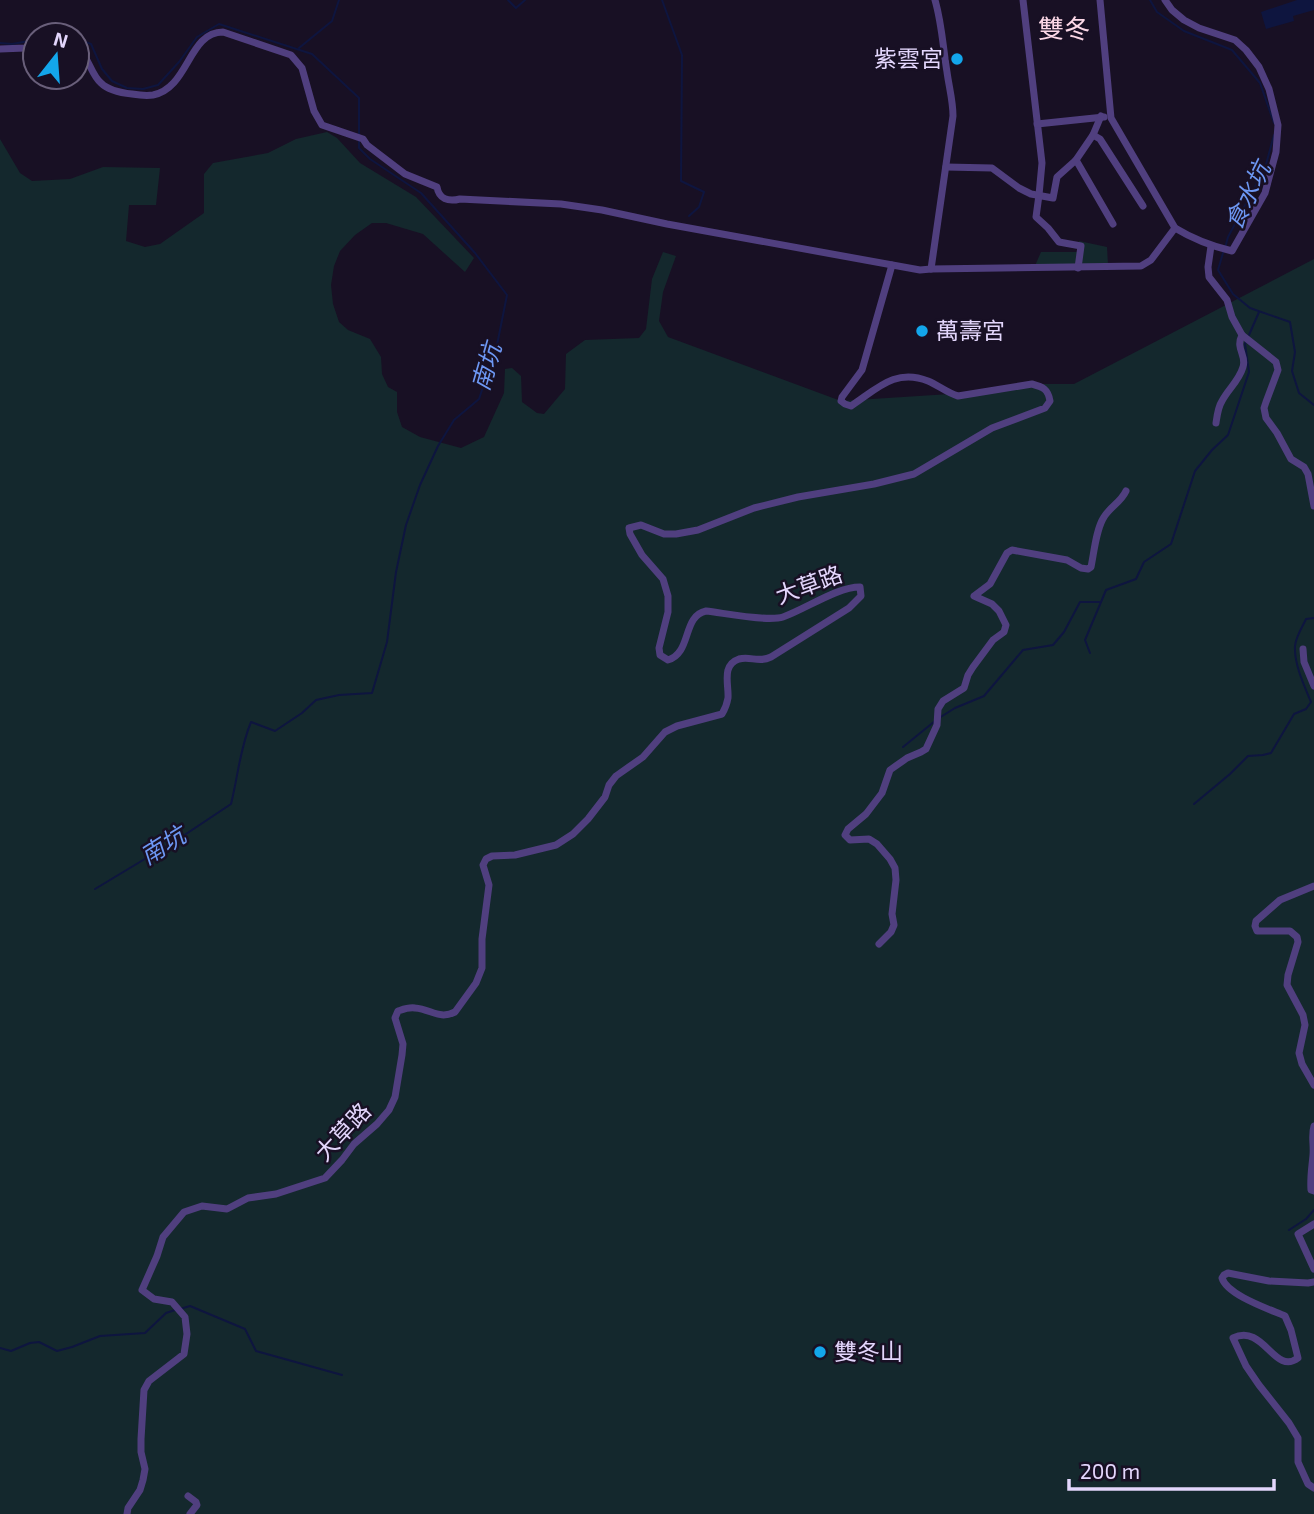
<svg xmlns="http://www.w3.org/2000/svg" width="1314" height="1514" font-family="'Exo 2','Noto Sans TC',sans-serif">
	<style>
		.green { fill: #14282d }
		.water { fill: #0e153f }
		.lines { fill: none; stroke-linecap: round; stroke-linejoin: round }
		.stream { stroke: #0e153f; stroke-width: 2 }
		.minor { stroke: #503f7f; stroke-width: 7 }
		.poi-dot { fill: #13a6eb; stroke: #181024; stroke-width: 2.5 }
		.labels { text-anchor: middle; stroke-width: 5; stroke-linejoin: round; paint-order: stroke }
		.poi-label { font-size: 23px; fill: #e3d6fc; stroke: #181024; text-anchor: start }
		.street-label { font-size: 23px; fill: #e3d6fc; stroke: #181024 }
		.water-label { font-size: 24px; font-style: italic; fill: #6d97f3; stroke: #181024 }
		.quarter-label { font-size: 26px; fill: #fcd8e7; stroke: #181024 }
	</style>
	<rect width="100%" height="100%" fill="#181024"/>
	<g class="green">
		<path d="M327 132 337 138 360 163 416 197 474 258 465 272 423 234 386 223H372L355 235 340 251 334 266 331 285 333 304 339 322 348 330 370 339 381 357 382 374 388 387 397 392V412L402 427 420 437 461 448 484 437 504 393 505 369 512 368 521 376 522 402 537 413 544 414 565 389 566 354 585 340 639 338 646 329 652 279 663 252 676 256 663 292 659 321 668 337 841 401 950 394 1032 384H1074L1314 259V1514H0V139L20 173 32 181 70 179 103 167 160 168 156 205H129L126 241 145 247 160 244 204 213V174L213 163 268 153 296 139Z"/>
		<path d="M1079 241 1107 247 1108 265 1034 268 1041 252H1079Z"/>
	</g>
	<path class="water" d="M1297 0H1314V10L1293 16 1294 21 1266 29 1261 12Z"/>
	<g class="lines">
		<g class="stream">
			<path d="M508 0 516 8 525 0"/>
			<path d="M662 0 682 55 681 181 704 192 699 207 689 216"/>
			<path d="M1150 0 1157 12 1184 31 1232 50 1260 83 1274 123"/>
			<path d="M77 39 91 44 102 69 112 81 127 88 143 89 158 85 179 62 197 37 219 24 312 54 359 98V134"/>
			<path d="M0 43 12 44 35 40"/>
			<path d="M299 48 332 21 339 0"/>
			<path d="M1225 248 1228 237 1265 168 1274 135"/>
			<path d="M1223 253 1218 270 1233 294 1250 308 1290 322 1295 352 1292 371 1299 393 1314 405"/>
			<path d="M1249 335 1259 312"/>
			<path d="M1090 653 1085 640 1101 602"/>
			<path d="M939 718 955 708 984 696 1023 650 1053 645 1064 632 1080 602H1101L1106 590 1136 579 1144 562 1171 544 1195 471 1212 450 1228 435 1249 372 1245 344 1247 340"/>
			<path d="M903 747 935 721"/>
			<path d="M1194 804 1230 774 1248 756 1263 755 1271 753 1294 714 1306 709 1311 702C1304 685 1294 664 1295 646 1296 636 1302 628 1306 619L1314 618"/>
			<path d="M95 889 183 836 231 804C238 776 240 748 251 722L275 731 302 713 316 700 339 695 372 693 387 642 396 572 406 525 420 485 438 446 454 420 479 399 497 345 507 295 475 253 421 193 370 159 359 148V140"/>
			<path d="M1289 1230 1306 1219 1314 1210"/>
			<path d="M180 1309 190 1306 245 1329 256 1351 342 1375"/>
			<path d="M0 1348 11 1351 30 1343 39 1342 57 1351 72 1347 100 1336 145 1333 166 1313 175 1310"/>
		</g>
		<g class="minor">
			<path d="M1023 0 1042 163 1039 195 1036 217 1048 228 1059 242 1081 246 1078 268"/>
			<path d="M1100 0 1111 118 1175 228C1193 239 1211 246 1232 251L1265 193 1276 152 1278 125 1269 89 1259 67 1246 50 1235 40 1199 28 1184 20 1172 10 1165 0"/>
			<path d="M77 47C89 57 91 75 101 83 108 90 122 93 132 94 138 95 147 96 153 95 189 88 188 32 223 32L291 55 302 68 314 111 322 125 363 139 367 145 405 174 437 187C439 199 448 202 460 199L561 204 602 210 667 224 920 270 931 269 1141 266 1151 260 1175 228"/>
			<path d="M0 49 25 48 35 45"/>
			<path d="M1037 124 1104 117"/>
			<path d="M1093 135 1100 139 1143 206"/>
			<path d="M1076 160 1113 224"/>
			<path d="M946 167 992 168 1019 188 1031 194 1053 198 1057 177 1076 160 1093 135 1101 116"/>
			<path d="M1211 246 1208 267 1209 277 1227 300 1232 317 1242 335C1235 349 1247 355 1243 367 1239 381 1228 389 1222 401 1218 407 1217 416 1216 423"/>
			<path d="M931 269 953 116C953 101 949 87 947 72 943 48 942 24 935 0"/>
			<path d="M1242 335 1276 362 1278 370 1266 402 1264 408 1266 418 1277 433 1291 459 1304 467 1308 474 1314 506"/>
			<path d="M1303 649 1304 662 1314 686"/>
			<path d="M1314 886 1280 900 1256 921 1255 926 1257 931H1290L1297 937 1298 942 1288 975 1287 985 1303 1015 1305 1025 1299 1053 1302 1064 1314 1085"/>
			<path d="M879 944 891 932 894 925 892 914 896 880 895 868 890 859 877 844 869 839 850 840 845 835 848 829 866 814 882 793 890 770 907 758 921 752 926 749 937 725 938 709 943 701 964 688 968 675 973 667 993 640 1004 632 1006 625 999 611 992 604 974 596 990 584 1007 553 1012 550 1067 560 1081 568 1088 569 1091 567C1094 553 1096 529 1104 517 1110 507 1121 502 1126 491"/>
			<path d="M1314 1126C1311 1136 1314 1144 1313 1155 1312 1167 1310 1177 1311 1190L1314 1191"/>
			<path d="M1314 1224 1298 1234 1314 1269"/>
			<path d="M1314 1282 1308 1283 1269 1281 1228 1273 1224 1275 1222 1278C1227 1295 1269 1309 1285 1316L1291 1330 1298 1358C1274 1376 1264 1323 1233 1338L1246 1366 1259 1385 1289 1423 1298 1438V1462L1308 1484 1314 1488"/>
			<path d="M188 1496 196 1502 197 1505 190 1514"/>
			<path d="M127 1514 128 1508 140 1490 143 1480 145 1469 141 1452V1439L144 1390 149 1381 184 1354 187 1334 185 1317 172 1302 154 1299 142 1290 157 1256 163 1237 184 1212 202 1206 227 1209 248 1198 276 1194 325 1178 342 1160 354 1144 377 1124 389 1110 395 1097 402 1055 403 1044 395 1018 398 1011C404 1009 409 1007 415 1008 431 1009 439 1020 455 1012L476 983 482 968V939L489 885 483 865 486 859 492 856 515 855 556 845 573 834 588 819 605 797 609 785 616 776 643 757 665 732 677 726 722 714C725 709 727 704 728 698 729 685 721 665 739 659 751 656 758 663 771 657L849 608 861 596 860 587C837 587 806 609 783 617 768 622 724 613 706 611 682 616 692 653 668 660L660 655 659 648 668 612V596L663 579 642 555 630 534 629 528 641 525 664 534H676L698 530 754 508 798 497 874 484 914 474 992 428 1045 408 1050 401C1048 389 1043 387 1032 384L958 396C947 393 938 385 928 381 895 368 877 389 851 406L845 404 841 401 842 397 862 370 892 265"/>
		</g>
	</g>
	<g class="poi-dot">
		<circle cx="957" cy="59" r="7"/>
		<circle cx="922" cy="331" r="7"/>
		<circle cx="820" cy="1352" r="7"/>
	</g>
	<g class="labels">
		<g class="poi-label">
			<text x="943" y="67" text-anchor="end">紫雲宮</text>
			<text x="936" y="339">萬壽宮</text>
			<text x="834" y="1360">雙冬山</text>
		</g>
		<g class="street-label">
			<text transform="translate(809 585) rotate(-20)" y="8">大草路</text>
			<text transform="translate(343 1132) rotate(-47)" y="8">大草路</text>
		</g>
		<g class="water-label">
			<text transform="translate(1248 196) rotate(-64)" y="8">食水坑</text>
			<text transform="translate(487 367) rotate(-74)" y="8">南坑</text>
			<text transform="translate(163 846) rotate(-32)" y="8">南坑</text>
		</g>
		<g class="quarter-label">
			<text x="1064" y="38">雙冬</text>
		</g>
	</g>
	<g transform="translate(56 56) rotate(17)"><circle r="33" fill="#181024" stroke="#695f7a" stroke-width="2"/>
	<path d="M0-5L12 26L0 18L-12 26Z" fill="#13a6eb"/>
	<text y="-10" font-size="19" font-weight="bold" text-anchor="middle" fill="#e3d6fc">N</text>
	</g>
	<path d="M1069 1479v10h205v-10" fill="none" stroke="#e3d6fc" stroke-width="3.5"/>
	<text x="1080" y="1479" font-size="21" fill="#e3d6fc" stroke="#181024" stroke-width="5" paint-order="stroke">200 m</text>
</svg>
